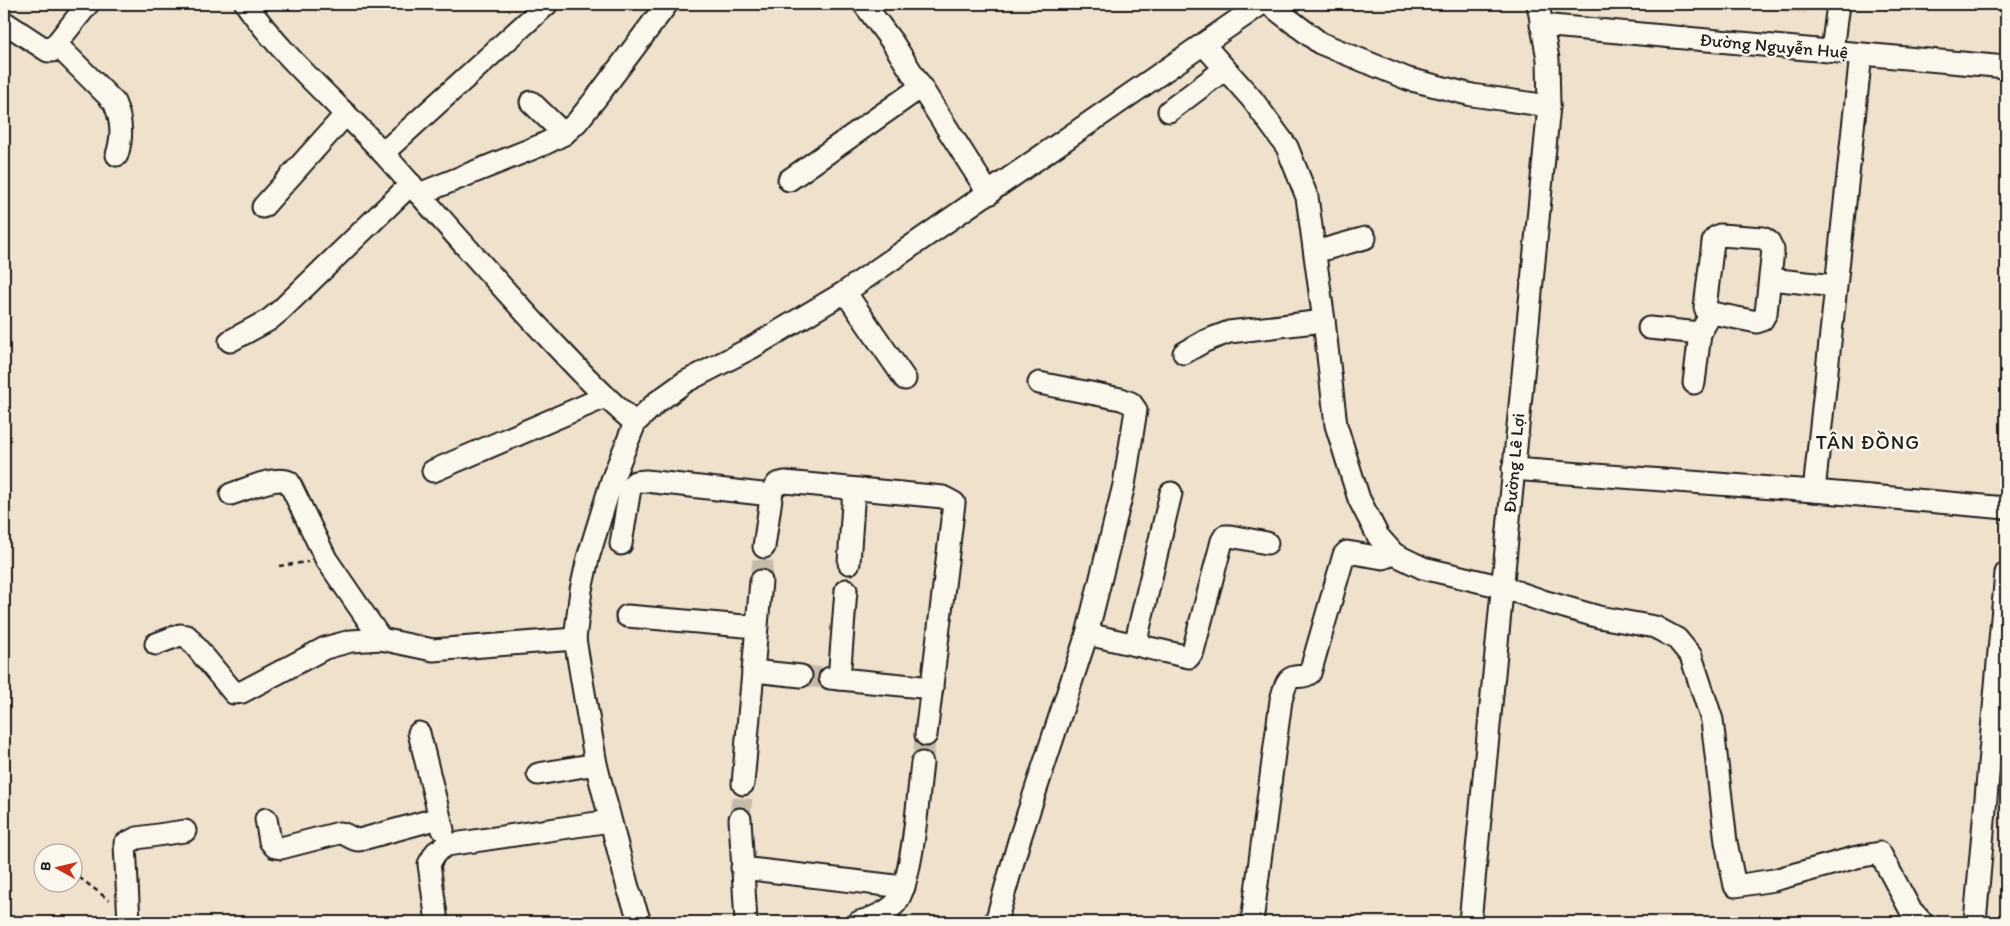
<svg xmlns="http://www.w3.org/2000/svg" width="2010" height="926" font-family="Itim,sans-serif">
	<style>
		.built { fill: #e8d1b8 }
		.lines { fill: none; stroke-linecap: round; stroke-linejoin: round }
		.minor-tunnel { stroke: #c6baaa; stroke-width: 21; stroke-dasharray: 21 11; stroke-linecap: butt }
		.minor-casing { stroke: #1c1c1c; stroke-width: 25 }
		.path { stroke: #1c1c1c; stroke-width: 2.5; stroke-dasharray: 5 4; stroke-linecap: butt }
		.minor { stroke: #fbf7ec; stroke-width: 21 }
		.labels { text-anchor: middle; stroke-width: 5; stroke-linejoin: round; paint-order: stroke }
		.street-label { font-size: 18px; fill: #1c1c1c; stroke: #fbf7ec }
		.quarter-label { font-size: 20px; letter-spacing: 1px; fill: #1c1c1c; stroke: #fbf7ec }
	</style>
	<rect width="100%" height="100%" fill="#f0e1cd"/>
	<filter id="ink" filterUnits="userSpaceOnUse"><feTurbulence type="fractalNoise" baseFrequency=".02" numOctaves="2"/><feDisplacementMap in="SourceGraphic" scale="10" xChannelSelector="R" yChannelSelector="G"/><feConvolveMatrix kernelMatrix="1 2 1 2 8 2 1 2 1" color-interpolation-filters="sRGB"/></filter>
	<g filter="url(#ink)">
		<path class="built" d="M1705 4H1814L1806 14Z"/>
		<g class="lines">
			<g class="minor-tunnel">
				<path d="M761 581 764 547"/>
				<path d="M801 676 830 678"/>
				<path d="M922 763 926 735"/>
				<path d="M740 819 743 784"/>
			</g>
			<g class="minor-casing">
				<g id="minor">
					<path d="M88 4 56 44 114 102C122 120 123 136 117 155"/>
					<path d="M246 4C285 60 339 104 384 154 438 215 491 276 546 335 575 366 603 396 635 423"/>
					<path d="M864 4 893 43 989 194"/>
					<path d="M1269 4 1320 43 1408 79 1472 95 1549 106"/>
					<path d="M4 22 48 51H52L56 44"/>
					<path d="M1541 25 2006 67"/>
					<path d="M1204 45 1252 99 1287 147 1307 197 1324 321 1336 425 1359 499 1378 536 1394 554 1423 568 1503 587 1543 601 1599 617 1655 627 1677 639 1691 656 1712 720 1726 842 1735 886 1774 880 1857 857 1880 853 1910 909 1922 922"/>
					<path d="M1832 51 1838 4"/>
					<path d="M531 102 564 134"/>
					<path d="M1169 111 1225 69"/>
					<path d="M383 153 547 4"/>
					<path d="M789 180 921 87"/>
					<path d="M419 194 544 144 564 134 577 122 600 93 667 4"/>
					<path d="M263 207 346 114"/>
					<path d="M1720 235 1763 238 1769 242 1773 250 1766 313 1762 320 1757 322 1707 312 1705 307 1713 242 1716 237Z"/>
					<path d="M1315 252 1365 238"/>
					<path d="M1770 279 1835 286"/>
					<path d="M845 292 905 379"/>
					<path d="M1649 328 1700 333 1711 314"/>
					<path d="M230 341 269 320 281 310 411 184"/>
					<path d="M1184 353 1205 341 1229 332 1324 321"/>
					<path d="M1694 383 1700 333"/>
					<path d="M1513 469 1814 491 2006 508"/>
					<path d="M433 471 605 397"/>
					<path d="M1814 491 1861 54"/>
					<path d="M231 494C245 490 276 475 289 482L326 559 381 639"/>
					<path d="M621 544 630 488 635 482 646 481 771 495"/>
					<path d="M764 547 772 491 777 484 785 482 943 497 954 503 926 735"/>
					<path d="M849 563 854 489"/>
					<path d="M627 616 756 627"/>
					<path d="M1087 634 1189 657 1193 651 1222 541 1225 536H1230L1267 543"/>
					<path d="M156 644 180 635 187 636 234 693 242 692 325 648 351 641 381 639 433 650 575 639"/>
					<path d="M1135 645 1171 493"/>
					<path d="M753 671 801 676"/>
					<path d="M830 678 932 688"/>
					<path d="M839 679 846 590"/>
					<path d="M419 733 443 830"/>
					<path d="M538 774 596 764"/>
					<path d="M743 784 761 581"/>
					<path d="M266 819 270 841 275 847 281 848 339 833C347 833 351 840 359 840L439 818"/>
					<path d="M740 819 746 922"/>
					<path d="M742 868 904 887"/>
					<path d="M129 922 125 844 137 838 185 831"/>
					<path d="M437 922 429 864 436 852 447 845 610 821"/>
					<path d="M640 922 628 888 596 764 575 639 581 590 588 558 612 480 635 423 657 402 685 382 751 348 845 292 1261 4"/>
					<path d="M859 922C870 919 885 913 894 905 913 888 918 792 922 763"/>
					<path d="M996 922 1019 841 1087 634 1124 485 1136 410 1131 403 1121 399 1039 383"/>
					<path d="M1252 922 1281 700C1283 694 1285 683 1290 679 1295 674 1304 679 1310 673L1344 555 1347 552 1383 558 1394 554"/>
					<path d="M1470 922 1549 106 1548 59 1538 4"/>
					<path d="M1975 922 2006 573"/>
				</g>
			</g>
			<g class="path">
				<path d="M279 566 308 562"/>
				<path d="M72 872 109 900"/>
			</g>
			<use href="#minor" class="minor"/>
		</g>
	</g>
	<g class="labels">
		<g class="street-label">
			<text transform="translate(1774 46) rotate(5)" y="6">Đường Nguyễn Huệ</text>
			<text transform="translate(1514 463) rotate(-85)" y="6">Đường Lê Lợi</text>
		</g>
		<g class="quarter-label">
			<text x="1868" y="449">TÂN ĐỒNG</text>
		</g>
	</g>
	<rect width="2010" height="926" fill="none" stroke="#fbf7ec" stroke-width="20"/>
	<rect x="10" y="10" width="1990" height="906" fill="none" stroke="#1c1c1c" stroke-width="2" filter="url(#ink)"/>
	<g transform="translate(58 868) rotate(278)"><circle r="24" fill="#fbf7ec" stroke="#a29f99"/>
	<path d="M0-4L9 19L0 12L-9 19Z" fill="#c8321e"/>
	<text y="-8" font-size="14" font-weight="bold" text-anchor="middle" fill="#1c1c1c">B</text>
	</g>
</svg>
